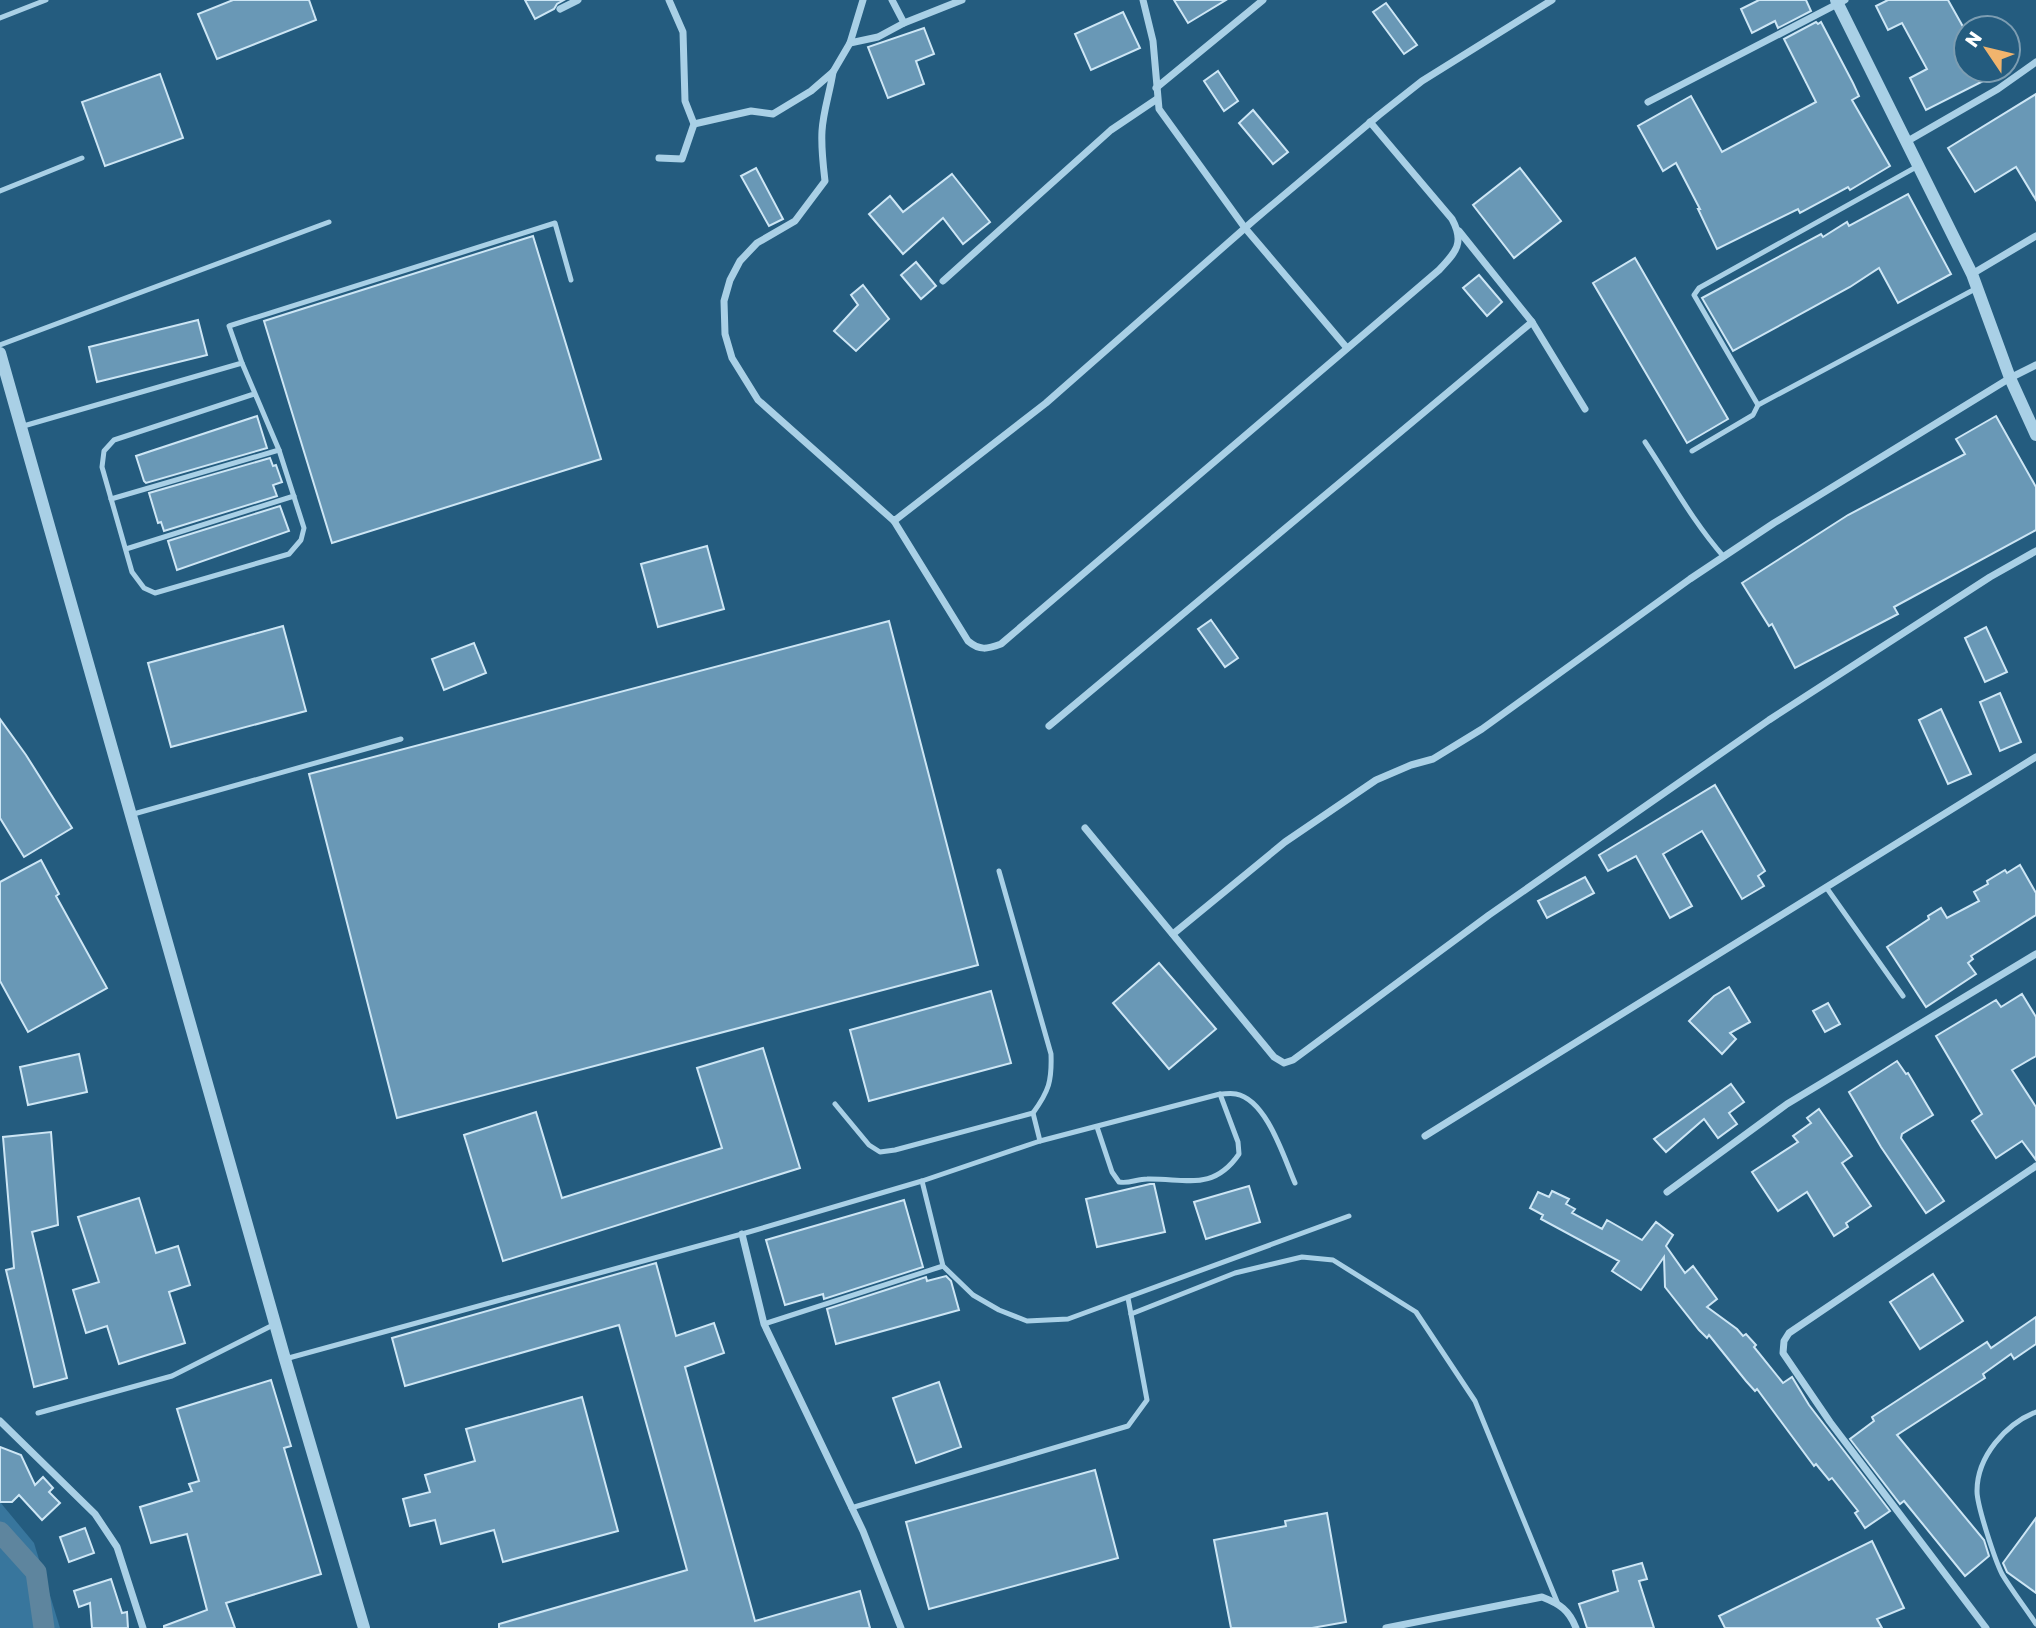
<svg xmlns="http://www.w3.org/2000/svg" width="2036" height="1628" font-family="Rubik,sans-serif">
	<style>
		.green { fill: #38769d }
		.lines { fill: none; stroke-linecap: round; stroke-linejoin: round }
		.canal { stroke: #5e859e; stroke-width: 21 }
		.building { fill: #6998b6; stroke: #cde6f5; stroke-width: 2 }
		.service { stroke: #a9d0e6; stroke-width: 5 }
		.minor { stroke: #a9d0e6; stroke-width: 7 }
		.tertiary { stroke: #a9d0e6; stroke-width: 12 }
	</style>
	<rect width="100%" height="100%" fill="#245c7f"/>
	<path class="green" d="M0 1502 34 1543 60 1628H0Z"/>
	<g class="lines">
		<path class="canal" d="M0 1532 36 1572 44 1628"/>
	</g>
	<g class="building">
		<path d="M233 0H309L316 20 217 59 198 14Z"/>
		<path d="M525 0H564L557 4 554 9 535 19Z"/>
		<path d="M1174 0H1226L1188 23Z"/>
		<path d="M1759 0H1806L1811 11 1778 28 1775 21 1752 33 1741 9Z"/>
		<path d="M1888 0H1948L1966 32V70H2005L1926 110 1910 78 1927 69 1902 23 1888 30 1876 6Z"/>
		<path d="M1386 3 1417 45 1404 54 1373 12Z"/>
		<path d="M1123 12 1140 48 1091 70 1075 34Z"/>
		<path d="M1816 22 1818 24 1821 22 1853 83 1859 96 1852 100 1890 166 1850 190 1848 187 1800 213 1798 209 1717 249 1698 209H1700L1676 163 1663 171 1638 126 1691 96 1722 152 1816 102 1784 39Z"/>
		<path d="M924 28 934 54 916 61 924 84 888 98 868 47Z"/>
		<path d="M1218 71 1238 101 1224 111 1204 81Z"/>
		<path d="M160 74 183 138 105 166 82 102Z"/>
		<path d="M2036 94V200L2016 167 1975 192 1948 148Z"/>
		<path d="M1253 110 1288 152 1273 164 1239 123Z"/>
		<path d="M756 168 783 219 769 226 741 176Z"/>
		<path d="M1520 168 1561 221 1514 258 1473 205Z"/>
		<path d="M952 174 990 222 963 244 943 218 903 254 869 214 890 196 903 212Z"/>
		<path d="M1908 194 1951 274 1898 303 1879 268 1850 287 1733 351 1702 298 1821 234 1823 237 1847 222 1849 226Z"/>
		<path d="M533 236 601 459 332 543 264 321Z"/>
		<path d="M1635 258 1728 419 1687 443 1593 283Z"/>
		<path d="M916 262 936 286 921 299 901 275Z"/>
		<path d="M1479 275 1502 302 1487 316 1463 288Z"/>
		<path d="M863 285 889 319 856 351 834 331 858 305 851 295Z"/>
		<path d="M198 320 207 355 97 382 89 347Z"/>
		<path d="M257 416 267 448 146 483 144 481 136 456Z"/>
		<path d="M1996 416 2036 487V530L1894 607 1898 614 1795 668 1772 624 1769 626 1742 583 1848 515 1965 454 1956 439Z"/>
		<path d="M270 458 273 466 276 465 282 482 273 485 277 496 164 531 161 522 158 523 149 493Z"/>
		<path d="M280 506 289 531 177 570 168 541Z"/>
		<path d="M707 546 724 609 658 627 641 564Z"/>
		<path d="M1211 620 1238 658 1225 667 1198 629Z"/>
		<path d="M889 621 978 965 397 1118 309 774Z"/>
		<path d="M283 626 306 711 171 747 148 663Z"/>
		<path d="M1986 627 2007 672 1985 682 1965 638Z"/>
		<path d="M474 643 486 673 444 690 432 659Z"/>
		<path d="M2000 693 2021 742 2000 751 1980 702Z"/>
		<path d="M1941 709 1971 774 1948 784 1919 720Z"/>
		<path d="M0 719 26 755 72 828 24 857 0 818Z"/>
		<path d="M1715 785 1765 871 1758 876 1764 886 1742 899 1702 831 1663 854 1692 906 1670 918 1636 856 1608 871 1599 855Z"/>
		<path d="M41 860 59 894 56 896 107 988 28 1032 0 981V882Z"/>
		<path d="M2020 865 2036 893V915L1971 956 1973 959 1968 963 1976 974 1926 1007 1887 947 1929 919 1928 916 1941 908 1947 918 1979 901 1974 892 1988 884 1987 881 2005 870 2007 873Z"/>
		<path d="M1585 877 1594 893 1547 918 1538 901Z"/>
		<path d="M1159 963 1216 1029 1169 1069 1113 1003Z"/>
		<path d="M1729 987 1750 1022 1730 1033 1736 1039 1722 1054 1689 1021 1714 996Z"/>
		<path d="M991 991 1011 1063 869 1101 850 1030Z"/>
		<path d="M2022 994 2036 1017V1056L2012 1070 2036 1107V1160L2022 1141 1996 1158 1972 1121 1982 1114 1936 1036 1996 1000 2001 1007Z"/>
		<path d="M1828 1003 1840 1024 1825 1032 1813 1011Z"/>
		<path d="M763 1048 800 1168 503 1261 464 1135 536 1112 562 1198 722 1148 697 1068Z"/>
		<path d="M79 1054 87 1092 28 1105 20 1067Z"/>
		<path d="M1897 1061 1906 1074 1908 1073 1933 1115 1902 1134 1901 1138 1944 1201 1926 1213 1881 1147 1849 1092Z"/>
		<path d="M1731 1084 1744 1102 1729 1113 1737 1124 1718 1138 1704 1119 1666 1152 1654 1139Z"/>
		<path d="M1819 1109 1852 1156 1842 1163 1871 1206 1846 1223 1848 1227 1834 1236 1807 1192 1778 1211 1752 1172 1798 1142 1793 1136 1811 1123 1807 1118Z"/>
		<path d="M51 1132 58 1225 32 1232 67 1378 34 1387 6 1270 14 1268 3 1137Z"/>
		<path d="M1150 1184H1154L1165 1232 1097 1247 1086 1199Z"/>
		<path d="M1249 1186 1260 1222 1206 1239 1194 1202Z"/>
		<path d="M1552 1191 1569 1199 1566 1204 1575 1209 1572 1213 1602 1229 1607 1220 1642 1240 1656 1222 1673 1235 1666 1246 1685 1273 1693 1266 1717 1299 1707 1307 1737 1329 1743 1336 1746 1334 1756 1345 1754 1347 1783 1383 1792 1377 1809 1405 1890 1511 1865 1528 1855 1513 1858 1511 1832 1478 1829 1480 1816 1464 1814 1466 1757 1389 1755 1391 1746 1381 1709 1335 1707 1338 1699 1330 1665 1287 1664 1257 1641 1290 1612 1271 1619 1261 1541 1219 1543 1215 1530 1208 1538 1192 1549 1197Z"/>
		<path d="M139 1198 156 1253 178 1246 190 1285 169 1292 185 1343 119 1364 107 1326 86 1333 73 1290 99 1282 78 1217Z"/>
		<path d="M904 1200 923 1267 824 1299 823 1294 785 1305 766 1240Z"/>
		<path d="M656 1263 676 1336 714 1323 724 1353 685 1367 755 1621 860 1591 870 1628H499V1624L687 1570 619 1325 405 1386 392 1338Z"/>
		<path d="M1933 1274 1963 1321 1920 1349 1890 1302Z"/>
		<path d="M946 1276 951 1281 959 1310 836 1344 827 1309 926 1277 927 1281Z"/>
		<path d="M2036 1317V1344L2014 1359 2011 1354 1983 1374 1985 1378 1897 1435 1984 1540 1989 1556 1965 1576 1904 1501 1900 1504 1850 1439 1874 1421 1872 1417 1987 1342 1991 1348Z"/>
		<path d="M271 1380 291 1446 284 1448 321 1574 226 1603 235 1628H164V1626L207 1610 187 1534 151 1543 140 1507 192 1491 189 1484 199 1481 177 1409Z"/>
		<path d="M939 1382 961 1447 916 1463 893 1398Z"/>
		<path d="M582 1397 618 1531 503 1562 494 1530 441 1544 435 1520 410 1526 403 1499 430 1492 425 1475 475 1461 466 1429Z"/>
		<path d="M0 1447 21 1455 35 1485 43 1477 53 1488 49 1492 60 1503 42 1520 19 1495 12 1502H0Z"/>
		<path d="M1095 1470 1118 1558 929 1609 906 1522Z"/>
		<path d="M1327 1513 1346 1622 1312 1628H1231L1214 1540 1286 1526 1285 1521Z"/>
		<path d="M2036 1518V1593L2007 1572 2003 1563Z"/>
		<path d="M85 1528 94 1553 69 1562 60 1537Z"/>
		<path d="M1872 1541 1904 1608 1877 1619 1882 1628H1725L1719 1616Z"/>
		<path d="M1642 1563 1647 1579 1639 1581 1654 1628H1587L1579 1604 1618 1591 1613 1571Z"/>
		<path d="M111 1579 122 1613 127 1612 128 1628H92L90 1603 79 1607 74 1591Z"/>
	</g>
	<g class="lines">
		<g class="service">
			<path d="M0 18 46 0"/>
			<path d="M0 191 82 158"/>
			<path d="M0 345 329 222"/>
			<path d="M242 363 229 326 555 223 571 280"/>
			<path d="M1758 405 1977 288"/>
			<path d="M20 427 242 363 279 450 304 528 301 540 289 554 155 593 144 588 132 572 102 467 104 451 114 440 254 394"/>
			<path d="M1645 442C1671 481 1693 522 1724 557"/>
			<path d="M1692 451 1753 415 1758 405 1694 295 1699 288 1918 166"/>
			<path d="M111 499 279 450"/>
			<path d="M126 549 294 496"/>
			<path d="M130 815 401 739"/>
			<path d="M999 871 1051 1054C1052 1081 1049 1091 1033 1113L1040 1141"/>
			<path d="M1826 887 1903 996"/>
			<path d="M835 1104 869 1145 880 1152 895 1150 1033 1113"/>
			<path d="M1097 1127 1112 1172 1119 1182C1129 1184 1137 1179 1147 1179 1185 1178 1213 1192 1239 1154L1238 1142 1220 1094"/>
			<path d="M922 1181 943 1266 973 1295 999 1310 1027 1321 1068 1319 1349 1216"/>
			<path d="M1131 1314 1235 1273 1302 1257 1333 1260 1416 1312 1475 1401 1558 1604"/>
			<path d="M764 1324 943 1266"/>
			<path d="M285 1359 742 1234 922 1181 1040 1141 1220 1094C1225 1094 1231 1093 1236 1094 1267 1100 1284 1158 1295 1183"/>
			<path d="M2036 1412C2006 1424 1977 1456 1977 1491 1977 1506 1995 1560 2002 1574 2012 1591 2025 1607 2036 1624"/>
			<path d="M38 1413 172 1376 275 1324"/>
			<path d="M851 1508 1128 1426 1147 1400 1128 1298"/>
		</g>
		<g class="minor">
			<path d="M892 0 904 23"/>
			<path d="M1143 0 1153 41 1159 109 1245 228 1347 348"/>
			<path d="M560 9 578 0"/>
			<path d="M850 43 863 0"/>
			<path d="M833 72C830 92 823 112 822 131 821 148 823 164 825 181L795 221 757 243 740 261 730 280 724 301 725 334 732 358 758 400 894 521 1046 403 1253 221 1379 115 1422 81 1552 0"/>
			<path d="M1156 88 1263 0"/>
			<path d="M1648 102 1845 0"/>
			<path d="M694 124 751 111 773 114 811 91 833 72 850 43 878 37 904 23 962 0"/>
			<path d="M1906 142 1998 89 2036 62"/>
			<path d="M659 158 682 159 694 124 685 101 683 32 669 0"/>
			<path d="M1459 231 1532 322 1585 409"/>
			<path d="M1972 274 2036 236"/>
			<path d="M943 281 1111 130 1157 99"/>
			<path d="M894 521 968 641C980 651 987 649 1001 644L1439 270C1456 252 1465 243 1452 219L1370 122"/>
			<path d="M1049 726 1532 322"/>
			<path d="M1085 828 1274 1057 1284 1063 1293 1060 1489 915 1769 720 1990 577 2036 551"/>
			<path d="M1173 934 1285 842 1376 780 1411 765 1433 759 1482 729 1690 579 1774 523 2010 378 2036 365"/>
			<path d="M1425 1136 2036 757"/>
			<path d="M1667 1192 1787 1104 2036 954"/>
			<path d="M742 1234 764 1324 863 1531 901 1628"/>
			<path d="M0 1421 95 1514 117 1547 143 1628"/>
			<path d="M1386 1628 1542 1597C1560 1604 1569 1610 1576 1628"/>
			<path d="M1986 1628 1830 1422 1783 1353 1784 1341 1789 1333 2036 1166"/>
		</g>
		<g class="tertiary">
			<path d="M1836 0 1972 274 2010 378 2036 435"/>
			<path d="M0 353 285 1359 364 1628"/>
		</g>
	</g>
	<g transform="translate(1987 49) rotate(305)"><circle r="33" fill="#245c7f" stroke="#7c9db2" stroke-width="2"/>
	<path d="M0-5L12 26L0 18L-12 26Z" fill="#f1b46d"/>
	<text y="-10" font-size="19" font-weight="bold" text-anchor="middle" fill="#ffffff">N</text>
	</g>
</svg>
